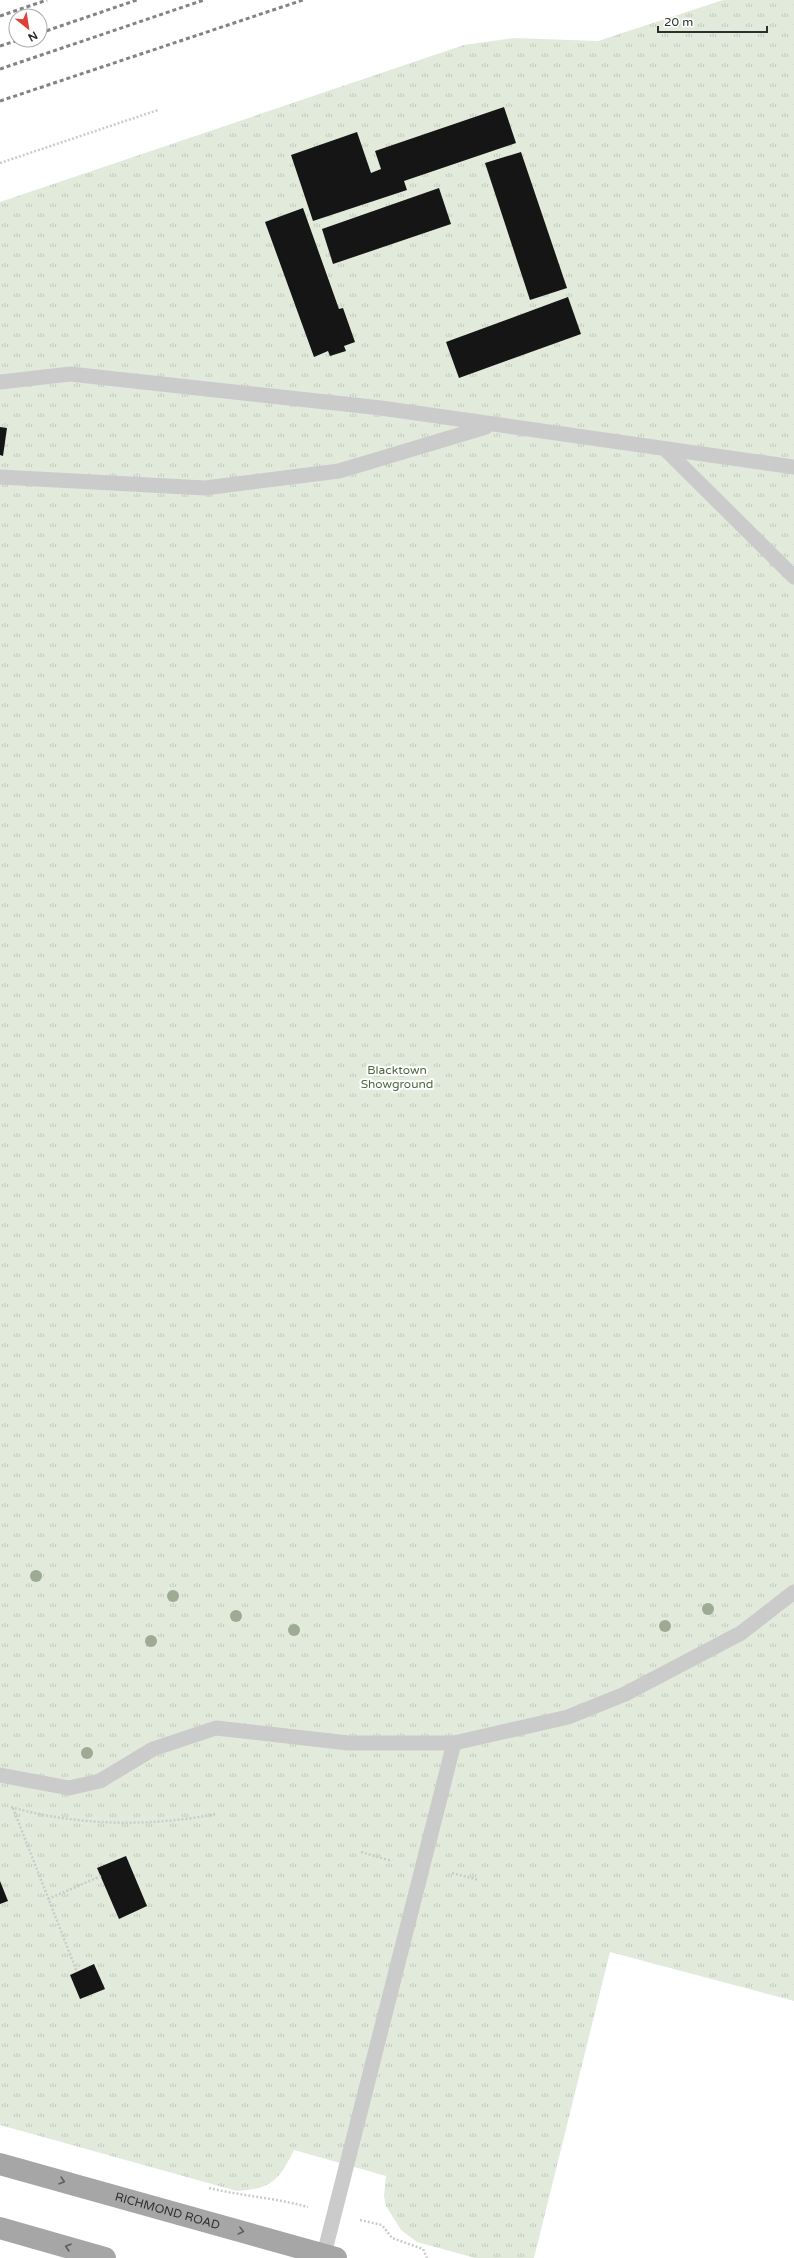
<svg xmlns="http://www.w3.org/2000/svg" width="794" height="2258" font-family="'Varela Round',sans-serif">
	<style>
		.park { fill: url(#park-tufts) }
		.building { fill: #151515 }
		.lines { fill: none; stroke-linecap: round; stroke-linejoin: round }
		.path { stroke: #cbcbcb; stroke-width: 2.5; stroke-dasharray: 2 2; stroke-linecap: butt }
		.service { stroke: #cbcbcb; stroke-width: 15 }
		.primary { stroke: #a6a6a6; stroke-width: 22 }
		.rail { stroke: #838383; stroke-width: 3; stroke-dasharray: 4 3; stroke-linecap: butt }
		.tree { fill: #9dab94 }
		.oneway { stroke: #5e5e5e }
		.labels { text-anchor: middle; stroke-width: 4; stroke-linejoin: round; paint-order: stroke }
		.park-label { font-size: 12px; fill: #4c673d; stroke: #fff }
		.street-label { font-size: 12px; fill: #2e2e2e; stroke: #fff }
	</style>
	<defs>
		<pattern id="park-tufts" width="24" height="20" patternUnits="userSpaceOnUse"><rect width="24" height="20" fill="#e2eadc"/><path d="M3 7l-1-3M5 7V3M7 7l1-3M15 17l-1-3M17 17v-4M19 17l1-3" fill="none" stroke="#c2c9bd"/></pattern>
	</defs>
	<rect width="100%" height="100%" fill="#fff"/>
	<path class="park" d="M723 0H794V2001L610 1952 534 2258H475L417 2242 401 2230 386 2206 384 2196 386 2176 294 2150C279 2180 272 2189 237 2191L0 2125V202L464 45 514 38 598 41Z"/>
	<g class="building">
		<path d="M504 107 516 143 404 181 407 190 313 221 291 155 357 132 371 173 381 169 375 151Z"/>
		<path d="M521 152 567 288 530 300 485 163Z"/>
		<path d="M439 188 451 224 333 264 322 229Z"/>
		<path d="M303 208 339 309 343 308 355 342 344 346 346 351 330 356 328 351 314 357 265 222Z"/>
		<path d="M568 297 581 334 459 378 446 342Z"/>
		<path d="M0 427 7 428 3 456 0 455Z"/>
		<path d="M126 1856 147 1906 119 1919 97 1868Z"/>
		<path d="M0 1881 8 1901 0 1904Z"/>
		<path d="M94 1964 105 1989 80 1999 70 1975Z"/>
	</g>
	<g class="lines">
		<g class="path">
			<path d="M0 163 158 110"/>
			<path d="M11 1807C76 1826 150 1827 216 1814"/>
			<path d="M13 1808 77 1972"/>
			<path d="M361 1852 392 1861"/>
			<path d="M452 1873 479 1880"/>
			<path d="M48 1899 101 1876"/>
			<path d="M209 2188C242 2196 276 2198 308 2207"/>
			<path d="M360 2220 382 2225 392 2238 423 2249 427 2258"/>
		</g>
		<g class="service">
			<path d="M0 382 70 374 381 408 794 467"/>
			<path d="M666 450 794 577"/>
			<path d="M0 477 205 488 339 471 486 427"/>
			<path d="M0 1775 69 1788 100 1781 153 1749 216 1728 348 1743H454"/>
			<path d="M323 2258 454 1743 568 1717 625 1694 741 1633 794 1592"/>
		</g>
		<g class="primary">
			<path id="s1" d="M0 2164 336 2258"/>
			<path d="M0 2228 105 2258"/>
		</g>
		<g class="rail">
			<path d="M0 16 47 0"/>
			<path d="M40 33 137 0"/>
			<path d="M0 46 19 40"/>
			<path d="M0 69 204 0"/>
			<path d="M0 101 303 0"/>
		</g>
	</g>
	<g class="tree">
		<circle cx="36" cy="1576" r="6"/>
		<circle cx="173" cy="1596" r="6"/>
		<circle cx="708" cy="1609" r="6"/>
		<circle cx="236" cy="1616" r="6"/>
		<circle cx="665" cy="1626" r="6"/>
		<circle cx="294" cy="1630" r="6"/>
		<circle cx="151" cy="1641" r="6"/>
		<circle cx="87" cy="1753" r="6"/>
	</g>
	<defs><path id="oneway-chevron" d="M-2-3.5L2.5 0L-2 3.5" fill="none" stroke-width="1.6" stroke-linecap="round" stroke-linejoin="round"/></defs>
	<g class="oneway">
		<use href="#oneway-chevron" transform="translate(62 2181) rotate(16)"/>
		<use href="#oneway-chevron" transform="translate(241 2231) rotate(14)"/>
		<use href="#oneway-chevron" transform="translate(68 2247) rotate(-164)"/>
	</g>
	<g class="labels">
		<g class="park-label">
			<text x="397" y="1074">Blacktown<tspan x="397" dy="14">Showground</tspan></text>
		</g>
		<g class="street-label">
			<text dy="4" stroke="none"><textPath href="#s1" startOffset="174">RICHMOND ROAD</textPath></text>
		</g>
	</g>
	<g transform="translate(28 28) rotate(150)"><circle r="19" fill="#ffffff" stroke="#ababab"/>
	<path d="M0-3L7 15L0 10L-7 15Z" fill="#de3f36"/>
	<text y="-6" font-size="11" font-weight="bold" text-anchor="middle" fill="#2e2e2e">N</text>
	</g>
	<path d="M658 26v6h109v-6" fill="none" stroke="#2e2e2e" stroke-width="2"/>
	<text x="664" y="26" font-size="12" fill="#2e2e2e" stroke="#ffffff" stroke-width="3" paint-order="stroke">20 m</text>
</svg>
